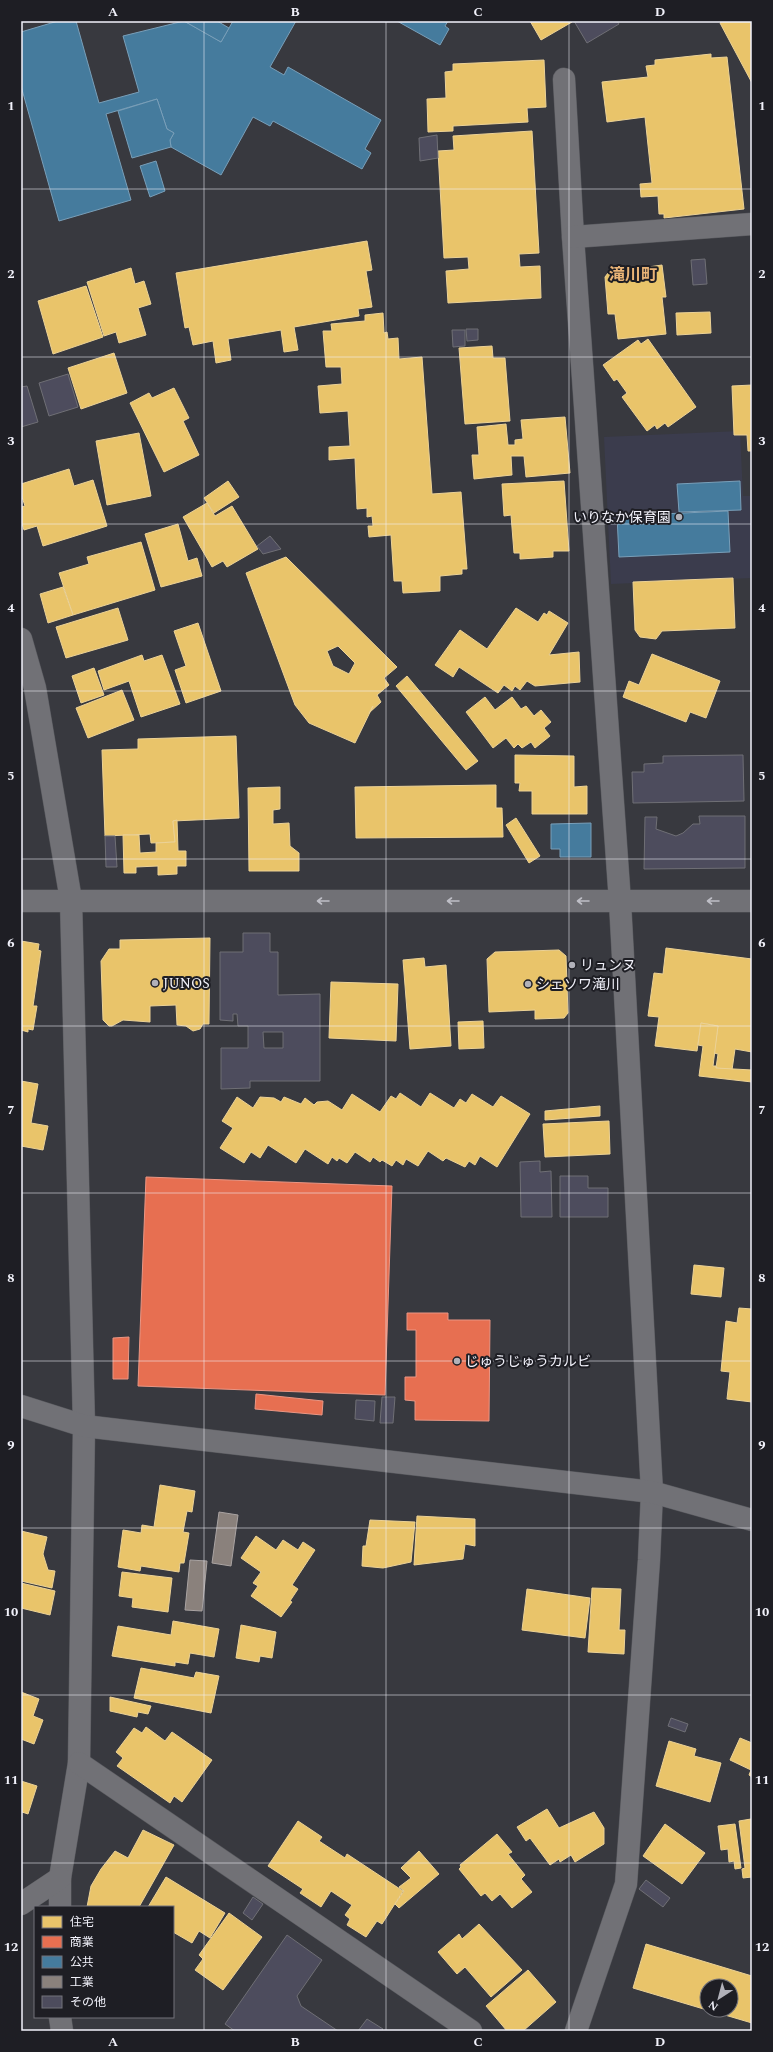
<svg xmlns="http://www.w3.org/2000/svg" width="773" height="2052" font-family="Spectral,'Noto Sans JP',serif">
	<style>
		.built { fill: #3b3c4d }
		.homes { fill: #e9c46a; stroke: #ecd296; fill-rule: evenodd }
		.shops { fill: #e76f51; stroke: #ea9684 }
		.public { fill: #457b9d; stroke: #799fb9 }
		.industry { fill: #8a817c; stroke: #a9a3a2 }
		.building { fill: #4d4c5d; stroke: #6f6f75; fill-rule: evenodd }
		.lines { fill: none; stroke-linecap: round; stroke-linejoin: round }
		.minor-casing { stroke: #57585d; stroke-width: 23 }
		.minor { stroke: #717176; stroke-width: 22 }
		.oneway { stroke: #bebec6 }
		.grid { fill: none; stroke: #f2f2fb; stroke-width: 1; stroke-opacity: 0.55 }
		.poi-dot { fill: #b1b1b9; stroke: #1e1e24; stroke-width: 1.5 }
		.labels { text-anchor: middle; stroke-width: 4; stroke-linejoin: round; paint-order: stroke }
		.poi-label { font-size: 14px; fill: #f2f2fb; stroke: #1e1e24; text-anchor: start }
		.quarter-label { font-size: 16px; font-weight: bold; fill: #eab477; stroke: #1e1e24 }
		.neatline { fill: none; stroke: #f2f2fb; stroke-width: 1.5 }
		.grid-label { font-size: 13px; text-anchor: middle; font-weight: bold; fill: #f2f2fb }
	</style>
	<rect width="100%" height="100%" fill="#38393f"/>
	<path class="built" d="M740 431 743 496H750L752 578 611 584 604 437Z"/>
	<g class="homes">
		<path d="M530 21H571L572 22 541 40Z"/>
		<path d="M723 21H752V83L720 23Z"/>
		<path d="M711 54V58L727 57 744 209 664 218V214H659L658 196 641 197 640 184 652 183 645 117 607 122 602 82 648 77 646 66 655 65V60Z"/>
		<path d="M544 60 546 107 527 108 528 122 453 126V131L428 132 427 99 446 98 445 72 453 71V64Z"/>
		<path d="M532 131 539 253 519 254 520 267 540 266 541 298 448 303 446 271 469 269 468 257 444 258 438 151 454 150 453 136Z"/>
		<path d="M367 241 372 270 366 271 372 307 358 309 359 316 294 327 298 350 284 352 281 330 228 339 231 360 216 363 213 341 193 345 189 327 185 328 176 273Z"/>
		<path d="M662 265 666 297H662L666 334 618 339 615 314H608L605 277 608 273Z"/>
		<path d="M131 268 135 284 144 281 151 304 138 308 146 335 119 343 116 332 104 336 87 282Z"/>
		<path d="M86 286 103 337 53 354 38 301Z"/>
		<path d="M710 312 711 333 677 335 676 313Z"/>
		<path d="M383 313 384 333 387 332 388 339 398 338 399 359 422 357 432 494 461 492 467 569H462V574L440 576V591L403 593 402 581H394L391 535 369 537 368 526H373L372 516 367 517V508L357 509 355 458 329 460V447L350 446 348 411 320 413 318 386 342 384 341 367H326L323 331H332L331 324 365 321V315Z"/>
		<path d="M648 339 696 407 668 427 665 423 657 429 655 425 647 431 622 397 627 393 617 379 614 381 603 365 638 340 641 344Z"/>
		<path d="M492 346 493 358H505L510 421 465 424 459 348Z"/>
		<path d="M114 353 127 393 81 409 68 368Z"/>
		<path d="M752 385V451H748L747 435H734L732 386Z"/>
		<path d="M174 388 189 418 183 421 199 455 164 472 130 403 149 393 152 398Z"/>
		<path d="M565 417 570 473 526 477 524 456H511L512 475 474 479 472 455H479L477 427 506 424 508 445H515V440L523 439 521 420Z"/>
		<path d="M139 433 151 496 107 505 96 441Z"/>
		<path d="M69 469 74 486 93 480 107 526 43 546 37 526 24 530 21 520V507L25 506 21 494V484Z"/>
		<path d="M228 481 239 497 214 513 204 498Z"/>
		<path d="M564 481 569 551H553V557L520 559V553H514L511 515 504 516 502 484Z"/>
		<path d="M207 503 215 516 232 506 258 549 227 567 223 561 212 567 183 517Z"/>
		<path d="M178 524 188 561 197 558 202 576 161 587 145 534Z"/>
		<path d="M141 542 155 590 73 615 59 573 89 564 87 557Z"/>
		<path d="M286 557 397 667 384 678 389 685 377 695 381 702 369 713 373 706 355 743 309 723 295 705 246 573ZM338 646 355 663 349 674 333 666 327 651Z"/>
		<path d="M733 578 735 628 662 631 656 639 640 637 635 630 633 582Z"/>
		<path d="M63 587 73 615 48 623 40 594Z"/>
		<path d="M118 608 128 640 66 658 56 627Z"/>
		<path d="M516 608 538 622 544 613 547 615 549 611 568 623 549 655 579 652 580 682 535 686 527 681 520 690 515 686 512 691 504 685 498 693 459 667 453 677 435 665 460 630 487 649Z"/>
		<path d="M198 623 221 691 186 703 175 670 186 666 174 631Z"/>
		<path d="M652 654 720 681 706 718 690 712 686 722 623 697 629 681 639 685Z"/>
		<path d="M142 655 144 661 162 655 180 704 141 717 129 681 104 690 98 671Z"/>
		<path d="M94 668 104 695 81 703 72 676Z"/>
		<path d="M407 676 478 761 466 770 396 686Z"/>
		<path d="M122 690 134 720 88 738 76 708Z"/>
		<path d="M485 697 495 710 512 697 521 709 526 706 534 716 541 710 551 722 544 728 550 736 535 748 531 742 522 748 518 744 514 748 506 738 493 748 466 712Z"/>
		<path d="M236 736 239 818 173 821 175 842 151 843 150 834 105 836 102 750 138 749V739Z"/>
		<path d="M515 755 574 756V787L587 786V814H532V791H519L520 783H515Z"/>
		<path d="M496 785V808H502L503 837 356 838 355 787Z"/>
		<path d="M280 787V809L273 810V824L289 823 290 846 299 853V871H249L248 788Z"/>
		<path d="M516 818 540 856 529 863 506 825Z"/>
		<path d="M177 820 178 851H186V866H177V874L158 875V866L136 867V873H124L123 835H139L140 853 156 852V843L175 842 173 821Z"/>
		<path d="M210 938 209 1024H203L200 1029 193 1031 186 1026 177 1025 176 1005 150 1006V1022L123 1020 112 1026H109L103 1020 101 961 109 949H120V940Z"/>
		<path d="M21 941 39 944 38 950 41 951 33 1006H37L33 1030 28 1029V1032L21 1030Z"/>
		<path d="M666 948 752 959V1052L735 1049 732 1070 716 1068 718 1054 714 1053 718 1026 701 1023 697 1051 655 1046 659 1017 648 1016 654 973 663 974Z"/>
		<path d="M559 950 566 956 568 1013 564 1018 535 1019V1010L489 1012 487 959 495 952Z"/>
		<path d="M424 958 425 967 446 965 451 1046 410 1049 403 960Z"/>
		<path d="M331 982 398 984 396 1041 329 1038Z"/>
		<path d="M483 1021 484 1048 459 1049 458 1022Z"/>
		<path d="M701 1023 718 1026 713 1066H716V1068L752 1070V1082L699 1076 703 1046 698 1045Z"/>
		<path d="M21 1081 38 1084 31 1123 48 1126 43 1150 21 1146Z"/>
		<path d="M400 1093 421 1107 430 1093 454 1108 460 1099 466 1103 472 1094 493 1107 501 1096 530 1114 497 1167 480 1156 475 1165 469 1161 465 1167 446 1158 443 1161 428 1151 418 1166 406 1159 403 1165 396 1160 392 1166 382 1160 380 1162 373 1157 370 1162 355 1152 347 1163 339 1158 337 1161 332 1157 328 1164 305 1149 296 1163 268 1145 260 1158 251 1152 244 1163 220 1148 233 1128 222 1121 237 1097 253 1108 260 1097 274 1098 281 1102 284 1097 301 1104 305 1098 314 1105 317 1102 328 1101 342 1110 352 1094 380 1112 391 1096 396 1099Z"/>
		<path d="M600 1106V1116L545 1120V1111Z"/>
		<path d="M609 1121 610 1154 545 1157 543 1124Z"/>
		<path d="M694 1265 724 1268 721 1297 691 1294Z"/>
		<path d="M739 1308 752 1309V1402L727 1399 730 1372 721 1371 726 1321 737 1323Z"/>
		<path d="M160 1485 195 1491 192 1512 187 1511 183 1532 189 1533 184 1563H180L179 1572 141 1566 140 1571 118 1567 123 1530 141 1533 142 1525 154 1527Z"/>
		<path d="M417 1516 475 1519V1546L465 1544 463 1559 414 1565Z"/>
		<path d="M370 1520 415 1522 411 1562 383 1568 362 1566 363 1546H366Z"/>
		<path d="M21 1531 47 1537 43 1554 48 1570 55 1571 52 1588 21 1581Z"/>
		<path d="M256 1536 276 1550 283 1540 298 1550 303 1542 315 1550 292 1585 298 1589 290 1601 292 1602 281 1617 251 1596 258 1586 253 1583 261 1572 241 1558Z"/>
		<path d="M122 1572 172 1578 168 1612 132 1607 133 1598 119 1596Z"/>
		<path d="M21 1583 55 1591 50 1615 21 1608Z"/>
		<path d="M592 1588 621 1589 619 1630H625L624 1654 588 1652Z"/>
		<path d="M527 1589 590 1598 585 1638 522 1630Z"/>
		<path d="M173 1621 219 1629 214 1657 190 1653 188 1664 175 1662V1666L112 1656 118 1626 171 1635Z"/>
		<path d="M241 1625 276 1632 272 1658 260 1656 259 1662 236 1658Z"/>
		<path d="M141 1668 194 1678 196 1672 219 1676 211 1713 134 1698Z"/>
		<path d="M21 1692 39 1699 33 1716 43 1720 34 1744 21 1739Z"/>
		<path d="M110 1697 151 1706 148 1714 138 1712 137 1717 110 1711Z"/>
		<path d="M146 1727 165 1741 172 1732 212 1760 182 1802 174 1796 170 1803 117 1766 123 1758 116 1752 134 1728 142 1733Z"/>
		<path d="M740 1738 752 1743V1777L749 1775 751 1770 730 1760Z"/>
		<path d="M669 1741 696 1749 694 1756 721 1763 710 1802 656 1786Z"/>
		<path d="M21 1781 37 1786 28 1814 22 1812 21 1814Z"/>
		<path d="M547 1809 559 1828 594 1812 604 1828V1844L575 1862 571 1855 560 1862 559 1859 550 1865 530 1838 526 1841 517 1827Z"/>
		<path d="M751 1819 752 1877 743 1878 742 1869 745 1868 739 1821Z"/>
		<path d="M298 1821 322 1837 319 1841 345 1858 347 1854 403 1891 382 1924 377 1921 366 1937 347 1925 350 1919 345 1915 352 1905 331 1891 321 1907 300 1893 303 1889 268 1866Z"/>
		<path d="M665 1824 705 1853 682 1884 643 1856Z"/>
		<path d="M735 1824 741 1868 735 1869 734 1861 729 1862 728 1849 721 1850 718 1826Z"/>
		<path d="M143 1830 174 1845 139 1907H87L91 1886 101 1869 115 1851 128 1858Z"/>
		<path d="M497 1834 512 1852 508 1854 525 1875 521 1879 532 1892 512 1908 500 1894 492 1901 485 1893 481 1896 459 1869 461 1867 460 1865Z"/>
		<path d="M419 1851 439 1874 399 1908 395 1904 404 1891 399 1887 411 1878 401 1868Z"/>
		<path d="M166 1877 225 1913 210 1938 199 1931 192 1943 173 1932V1907H148Z"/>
		<path d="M229 1913 262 1937 223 1990 195 1970 203 1959 199 1955Z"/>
		<path d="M479 1924 522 1970 491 1997 465 1967 457 1974 438 1952 459 1934 462 1939Z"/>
		<path d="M646 1944 752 1976V2023L708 2010H731V1986H707V2010L633 1988Z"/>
		<path d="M528 1970 556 2002 523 2031H507L486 2006Z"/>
	</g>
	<g class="shops">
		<path d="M146 1177 392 1186 385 1395 138 1386Z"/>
		<path d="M407 1313H448V1320H490L489 1421 415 1420V1401L405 1400V1377H416V1330H407Z"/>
		<path d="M129 1337 128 1379H113V1338Z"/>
		<path d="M256 1394 323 1401 322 1415 255 1409Z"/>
	</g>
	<g class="public">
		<path d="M58 21H76L99 103 139 92 123 36 184 21 221 42 233 21H296L270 67 284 75 288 67 381 120 365 149 371 153 362 169 273 121 270 126 253 117 221 175 171 147 170 140 174 133 167 129 157 99 106 114 131 200 59 221 21 86V32Z"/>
		<path d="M184 21H217L229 28 221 42Z"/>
		<path d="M397 21H448L445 26 449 29 440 45Z"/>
		<path d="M157 99 167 129 174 133 170 140 171 147 132 158 118 111Z"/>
		<path d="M156 161 165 191 150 197 140 166Z"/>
		<path d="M740 481 741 510 679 512 677 484Z"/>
		<path d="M728 511 730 552 619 557 617 516Z"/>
		<path d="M591 823V857H560V849H551V824Z"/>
	</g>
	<g class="industry">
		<path d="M219 1512 238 1515 231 1566 212 1563Z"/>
		<path d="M190 1560 207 1561 202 1611 185 1610Z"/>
	</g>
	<g class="building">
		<path d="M574 21H617L619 24 587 43Z"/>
		<path d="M437 135 438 158 420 161 419 138Z"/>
		<path d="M705 259 707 284 693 285 691 260Z"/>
		<path d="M466 329H478V340L467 341Z"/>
		<path d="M452 330H465V346L453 347Z"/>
		<path d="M68 374 78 407 49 416 39 383Z"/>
		<path d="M27 386 38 422 21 427V387Z"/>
		<path d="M270 536 281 549 263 554 257 546Z"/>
		<path d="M743 755 744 801 633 803 632 772H644V764L663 763V756Z"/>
		<path d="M699 816H745V868L644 869 645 817H657L656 829 676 836 683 833 693 824H700Z"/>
		<path d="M105 836H115L117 867H106Z"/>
		<path d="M243 933H270V952H278V995L320 994V1081H250V1088L221 1089V1048H248V1026H238L237 1014H233V1021L220 1020V952H243ZM263 1032H283V1048H264Z"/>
		<path d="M540 1161V1172L551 1171 552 1217H521L520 1162Z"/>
		<path d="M560 1176H588V1188H608V1217H560Z"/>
		<path d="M382 1397H395L393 1423H380Z"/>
		<path d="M356 1400 375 1401 374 1421 355 1419Z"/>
		<path d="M671 1718 688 1724 685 1732 668 1726Z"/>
		<path d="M646 1880 670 1898 663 1907 639 1889Z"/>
		<path d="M253 1897 263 1904 252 1920 243 1913Z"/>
		<path d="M287 1935 322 1960 297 1996 301 2006 338 2031H235L225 2024Z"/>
		<path d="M367 2019 383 2029 381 2031H358Z"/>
	</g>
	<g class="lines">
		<g class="minor-casing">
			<g id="minor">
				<path d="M564 79 573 237 620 902 652 1492 649 1560 626 1884 576 2031"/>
				<path d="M573 237 752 224"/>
				<path d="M21 639 35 688 71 900 84 1426 79 1763 60 1878V1907"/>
				<path d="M21 901H752"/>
				<path d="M21 1406 84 1426 652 1492 752 1520"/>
				<path d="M79 1763 471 2031"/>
				<path d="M21 1904 60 1878"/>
				<path d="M60 2017 62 2031"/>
			</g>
		</g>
		<use href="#minor" class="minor"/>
	</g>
	<defs><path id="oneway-shaft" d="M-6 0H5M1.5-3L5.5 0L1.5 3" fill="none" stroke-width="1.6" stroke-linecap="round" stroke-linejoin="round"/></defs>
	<g class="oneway">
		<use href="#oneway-shaft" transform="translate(323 901) rotate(-180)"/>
		<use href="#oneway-shaft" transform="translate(453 901) rotate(-180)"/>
		<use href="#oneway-shaft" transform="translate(583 901) rotate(-180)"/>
		<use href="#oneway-shaft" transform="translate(713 901) rotate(180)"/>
	</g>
	<path class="grid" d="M204 21V2031M386 21V2031M569 21V2031M21 189H752M21 357H752M21 524H752M21 691H752M21 859H752M21 1026H752M21 1193H752M21 1361H752M21 1528H752M21 1695H752M21 1863H752"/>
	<g class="poi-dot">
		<circle cx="679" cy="517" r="4"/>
		<circle cx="572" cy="965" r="4"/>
		<circle cx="155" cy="983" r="4"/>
		<circle cx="528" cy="984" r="4"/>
		<circle cx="457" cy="1361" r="4"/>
	</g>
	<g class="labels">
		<g class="poi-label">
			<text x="671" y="522" text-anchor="end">いりなか保育園</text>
			<text x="580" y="970">リュンヌ</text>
			<text x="163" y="988">JUNOS</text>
			<text x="536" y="989">シェソワ滝川</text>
			<text x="465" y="1366">じゅうじゅうカルビ</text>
		</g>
		<g class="quarter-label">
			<text x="633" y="280">滝川町</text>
		</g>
	</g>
	<rect width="773" height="2052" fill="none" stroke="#1e1e24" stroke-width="44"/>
	<rect x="34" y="1906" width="140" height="112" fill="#1e1e24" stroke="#73737a"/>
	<rect x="42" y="1916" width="20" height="12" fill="#e9c46a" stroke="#73737a"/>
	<text x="70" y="1926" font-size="12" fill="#f2f2fb">住宅</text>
	<rect x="42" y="1936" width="20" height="12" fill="#e76f51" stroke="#73737a"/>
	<text x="70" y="1946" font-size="12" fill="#f2f2fb">商業</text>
	<rect x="42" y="1956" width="20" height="12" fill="#457b9d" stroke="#73737a"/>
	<text x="70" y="1966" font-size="12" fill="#f2f2fb">公共</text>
	<rect x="42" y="1976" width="20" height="12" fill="#8a817c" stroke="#73737a"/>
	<text x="70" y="1986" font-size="12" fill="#f2f2fb">工業</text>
	<rect x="42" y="1996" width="20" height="12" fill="#4d4c5d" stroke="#73737a"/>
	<text x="70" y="2006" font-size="12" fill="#f2f2fb">その他</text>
	<g transform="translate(719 1998) rotate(216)"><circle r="19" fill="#1e1e24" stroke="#73737a"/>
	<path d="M0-3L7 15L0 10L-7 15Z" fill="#b1b1b9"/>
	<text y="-6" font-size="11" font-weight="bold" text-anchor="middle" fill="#f2f2fb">N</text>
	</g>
	<rect x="22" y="22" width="729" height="2008" class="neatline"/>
	<g class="grid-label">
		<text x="113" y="16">A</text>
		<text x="295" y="16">B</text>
		<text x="478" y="16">C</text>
		<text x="660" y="16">D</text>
		<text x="11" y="110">1</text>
		<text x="762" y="110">1</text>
		<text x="11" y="278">2</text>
		<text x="762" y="278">2</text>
		<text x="11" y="445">3</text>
		<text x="762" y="445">3</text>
		<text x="11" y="612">4</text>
		<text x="762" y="612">4</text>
		<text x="11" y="780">5</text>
		<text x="762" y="780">5</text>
		<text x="11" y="947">6</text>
		<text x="762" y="947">6</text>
		<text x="11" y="1114">7</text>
		<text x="762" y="1114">7</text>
		<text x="11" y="1282">8</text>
		<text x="762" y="1282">8</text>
		<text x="11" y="1449">9</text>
		<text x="762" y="1449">9</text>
		<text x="11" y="1616">10</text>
		<text x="762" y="1616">10</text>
		<text x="11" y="1784">11</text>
		<text x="762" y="1784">11</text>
		<text x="11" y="1951">12</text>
		<text x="762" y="1951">12</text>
		<text x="113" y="2046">A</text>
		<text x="295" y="2046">B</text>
		<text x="478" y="2046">C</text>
		<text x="660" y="2046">D</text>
	</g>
</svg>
